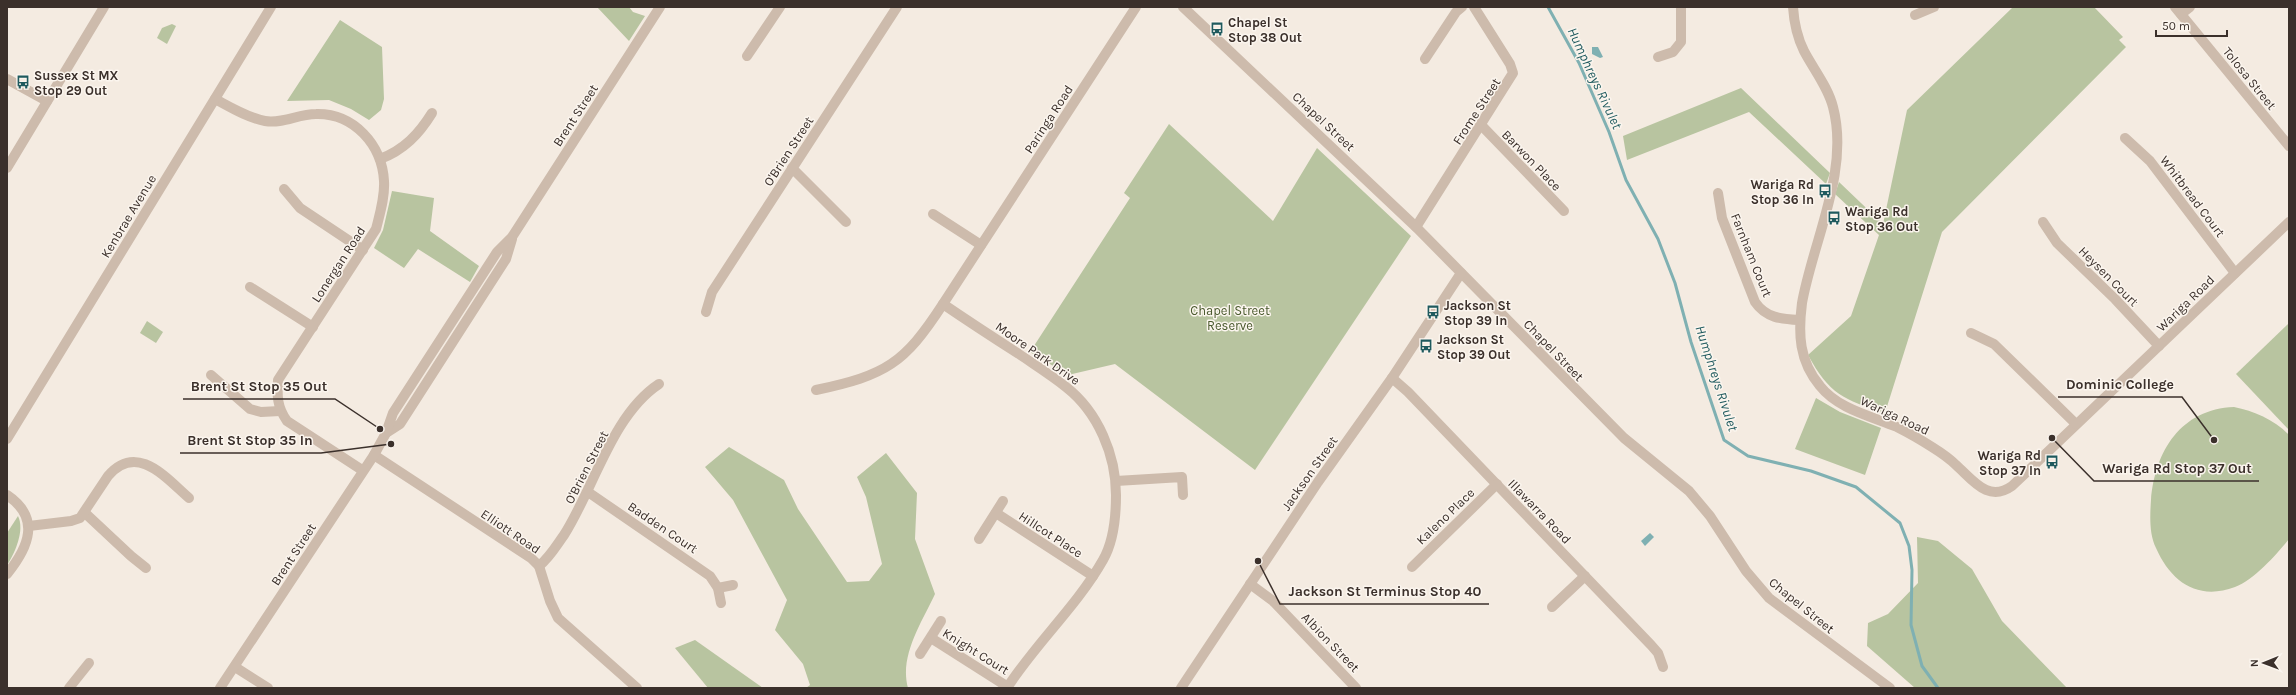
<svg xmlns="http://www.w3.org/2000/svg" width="2296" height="695" font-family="Karla,sans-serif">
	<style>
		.green { fill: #b8c4a0 }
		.water { fill: #7fb0b2 }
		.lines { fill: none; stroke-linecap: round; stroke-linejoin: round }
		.stream { stroke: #7fb0b2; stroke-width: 3 }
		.minor { stroke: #cdbbac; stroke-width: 10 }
		.labels { text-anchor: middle; stroke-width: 3; stroke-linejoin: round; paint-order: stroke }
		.poi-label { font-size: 13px; font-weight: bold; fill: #3b302b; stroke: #fbf5ee; text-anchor: start }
		.street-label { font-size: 13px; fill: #3b302b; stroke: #fbf5ee }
		.park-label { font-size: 13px; fill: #4a5a2e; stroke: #fbf5ee }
		.water-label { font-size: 14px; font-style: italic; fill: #1f5a5e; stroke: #fbf5ee }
		.leader { fill: none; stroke: #3b302b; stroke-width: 1.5 }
		.callout-dot { fill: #3b302b; stroke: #fbf5ee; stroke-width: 1.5 }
		.callout-label { font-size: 14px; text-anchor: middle; font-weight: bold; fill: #3b302b; stroke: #fbf5ee; stroke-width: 3; stroke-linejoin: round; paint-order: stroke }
	</style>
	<rect width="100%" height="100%" fill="#f4ebe1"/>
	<g class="green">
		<path d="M597 7H629L633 12 645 16 629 41Z"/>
		<path d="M2013 7H2094L2123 37 2119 40 2126 47 1942 232 1885 413C1843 399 1830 395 1808 355L1851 316 1879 235 1835 194 1839 182 1883 224 1907 110Z"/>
		<path d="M340 20 382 47 384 99 381 110 369 120 351 109 329 100 287 101Z"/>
		<path d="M172 24 176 26 167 44 157 38 162 28Z"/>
		<path d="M1741 88 1830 173 1826 184 1749 112 1627 160 1623 136Z"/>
		<path d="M1169 124 1273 221 1317 148 1411 236 1255 470 1115 364 1068 375 1030 352 1130 198 1124 193Z"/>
		<path d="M392 191 434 198 430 231 479 266 470 282 418 249 404 268 374 248 383 230Z"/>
		<path d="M147 321 163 332 156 343 140 333Z"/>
		<path d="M2289 323V430L2236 374Z"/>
		<path d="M1816 398 1840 412 1881 428 1865 475 1795 449Z"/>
		<path d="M2234 407C2254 411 2275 420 2289 435V539C2277 554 2254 580 2235 587 2198 601 2171 582 2156 548 2149 534 2150 515 2151 500 2155 451 2181 409 2234 407Z"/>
		<path d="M729 447 784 480 798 509 847 582 869 581 882 564 866 497 857 477 886 453 917 493 915 539 935 594C922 622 899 656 908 688H806L810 685 803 664 775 630 787 600 733 500 705 467Z"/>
		<path d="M18 516C25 530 15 553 7 565V533Z"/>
		<path d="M1917 537 1938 541 1972 569 2002 621 2067 688H1915L1867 646 1868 623 1888 614 1918 583Z"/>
		<path d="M695 640 763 688H708L675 648Z"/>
	</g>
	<g class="water">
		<path d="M1592 47H1598L1603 57 1600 58 1592 54Z"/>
		<path d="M1650 533 1654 537 1645 546 1641 541Z"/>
	</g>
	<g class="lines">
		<path class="stream" d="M1548 7 1579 63 1609 132 1626 180 1658 239 1675 283 1691 342 1724 440 1748 456 1811 471 1856 487 1900 523 1909 546 1912 570 1911 625 1922 666 1938 688"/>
		<g class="minor">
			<path d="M1183 7 1416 227 1624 438 1689 491 1710 516 1746 571 1769 598 1890 688"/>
			<path d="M1793 7C1794 22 1797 37 1804 51 1814 70 1828 87 1833 107 1850 171 1813 241 1802 303 1798 334 1799 361 1820 386 1838 409 1871 416 1897 427 1909 433 1921 440 1932 447 1940 452 1949 458 1956 465 1973 480 1988 503 2012 486L2289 222"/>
			<path d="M2175 7 2289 146"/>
			<path d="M2181 14 2190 7"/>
			<path d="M1915 15 1934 7"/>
			<path d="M747 56 780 7"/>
			<path d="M1658 57 1673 52 1681 42V7"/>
			<path d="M1425 59 1456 12 1462 7"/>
			<path d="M7 79 47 101"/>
			<path d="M215 99C230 107 248 118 265 121 283 124 298 114 316 114 354 113 382 145 384 181 385 197 380 213 376 229L278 380C277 396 277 407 287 421L362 470"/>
			<path d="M1482 126 1564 211"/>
			<path d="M2125 138 2150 161 2235 273"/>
			<path d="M380 159C404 150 419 134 432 113"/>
			<path d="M7 168 104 7"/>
			<path d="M792 168 846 222"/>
			<path d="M284 189 300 208 363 250"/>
			<path d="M1718 193 1722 218 1755 302C1766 318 1781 319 1799 320"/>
			<path d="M933 214 981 245"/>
			<path d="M2043 222 2057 243 2115 299 2159 346"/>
			<path d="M1416 227 1513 73 1510 64 1474 7"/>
			<path d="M250 287 313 327"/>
			<path d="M943 304C968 321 994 338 1019 354 1035 365 1051 375 1066 387 1098 412 1116 455 1116 495 1116 517 1114 541 1103 560 1077 606 1036 643 1007 688"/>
			<path d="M706 312 712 292 897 7"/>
			<path d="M1971 333 1994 344 2076 424"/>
			<path d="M211 375 250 409 261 412 280 411"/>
			<path d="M1392 378 1408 392 1651 645 1658 653 1663 667"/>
			<path d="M816 390C886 375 904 364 943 304L1136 7"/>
			<path d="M386 433 400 424 506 259 512 239"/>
			<path d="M7 439 271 7"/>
			<path d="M374 455 531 558 539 566 550 601 558 618 637 688"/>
			<path d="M1116 481 1182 477 1183 495"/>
			<path d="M588 492 710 576 718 588 721 603"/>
			<path d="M7 495C41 518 29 547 7 574"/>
			<path d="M85 513 131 556 146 568"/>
			<path d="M996 513 1093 576"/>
			<path d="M29 526 71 521 80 518 108 476C137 442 166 478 189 498"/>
			<path d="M979 539 1003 501"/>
			<path d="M539 566C550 557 556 546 564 535 594 488 612 415 659 384"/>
			<path d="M1412 567 1497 484"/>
			<path d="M1250 584 1273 601 1356 688"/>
			<path d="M718 588 733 585"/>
			<path d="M1552 607 1585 576"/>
			<path d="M931 638 1008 687"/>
			<path d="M920 654 941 621"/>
			<path d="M235 667 268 688"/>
			<path d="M69 688 89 663"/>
			<path d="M220 688 374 455 386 433 393 413 497 252 512 237 660 7"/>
			<path d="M1181 688 1318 482 1392 378 1461 273"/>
		</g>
	</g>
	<defs>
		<g id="bus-bare" transform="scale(1.08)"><path d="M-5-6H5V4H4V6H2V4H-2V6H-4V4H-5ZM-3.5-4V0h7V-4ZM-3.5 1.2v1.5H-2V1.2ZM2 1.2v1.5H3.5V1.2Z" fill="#1f5a5e" stroke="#fbf5ee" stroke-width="2.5" paint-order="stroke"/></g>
	</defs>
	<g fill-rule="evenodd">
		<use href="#bus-bare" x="1217" y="29"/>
		<use href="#bus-bare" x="23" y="82"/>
		<use href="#bus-bare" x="1825" y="191"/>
		<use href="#bus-bare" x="1834" y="218"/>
		<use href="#bus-bare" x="1433" y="312"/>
		<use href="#bus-bare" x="1426" y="346"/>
		<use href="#bus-bare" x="2052" y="462"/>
	</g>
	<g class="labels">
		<g class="poi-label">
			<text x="1228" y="27">Chapel St<tspan x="1228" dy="15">Stop 38 Out</tspan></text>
			<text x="34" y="80">Sussex St MX<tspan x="34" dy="15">Stop 29 Out</tspan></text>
			<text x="1814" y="189" text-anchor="end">Wariga Rd<tspan x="1814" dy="15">Stop 36 In</tspan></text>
			<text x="1845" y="216">Wariga Rd<tspan x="1845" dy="15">Stop 36 Out</tspan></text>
			<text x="1444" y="310">Jackson St<tspan x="1444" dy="15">Stop 39 In</tspan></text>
			<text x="1437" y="344">Jackson St<tspan x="1437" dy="15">Stop 39 Out</tspan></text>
			<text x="2041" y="460" text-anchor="end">Wariga Rd<tspan x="2041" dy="15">Stop 37 In</tspan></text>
		</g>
		<g class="street-label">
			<text transform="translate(2250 78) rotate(51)" y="5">Tolosa Street</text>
			<text transform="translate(1476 111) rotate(-57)" y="5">Frome Street</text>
			<text transform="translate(575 115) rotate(-57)" y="5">Brent Street</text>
			<text transform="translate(1048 119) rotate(-57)" y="5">Paringa Road</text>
			<text transform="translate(1324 121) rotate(43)" y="5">Chapel Street</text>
			<text transform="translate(788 151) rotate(-57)" y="5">O'Brien Street</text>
			<text transform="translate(1532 160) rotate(46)" y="5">Barwon Place</text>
			<text transform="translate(2193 196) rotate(53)" y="5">Whitbread Court</text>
			<text transform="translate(128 216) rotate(-59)" y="5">Kenbrae Avenue</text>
			<text transform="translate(1752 255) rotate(68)" y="5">Farnham Court</text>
			<text transform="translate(338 264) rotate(-57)" y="5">Lonergan Road</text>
			<text transform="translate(2109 276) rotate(45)" y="5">Heysen Court</text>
			<text transform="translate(2185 303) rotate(-44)" y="5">Wariga Road</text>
			<text transform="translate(1554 350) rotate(46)" y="5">Chapel Street</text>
			<text transform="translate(1038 353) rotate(35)" y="5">Moore Park Drive</text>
			<text transform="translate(1895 415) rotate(25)" y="5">Wariga Road</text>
			<text transform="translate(586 467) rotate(-63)" y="5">O'Brien Street</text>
			<text transform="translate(1309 473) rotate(-55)" y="5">Jackson Street</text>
			<text transform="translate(1540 511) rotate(46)" y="5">Illawarra Road</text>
			<text transform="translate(1445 516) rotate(-44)" y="5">Kaleno Place</text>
			<text transform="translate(663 527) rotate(34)" y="5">Badden Court</text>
			<text transform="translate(511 531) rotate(34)" y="5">Elliott Road</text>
			<text transform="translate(1051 534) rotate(33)" y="5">Hillcot Place</text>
			<text transform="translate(293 554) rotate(-57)" y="5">Brent Street</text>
			<text transform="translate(1802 605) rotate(39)" y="5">Chapel Street</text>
			<text transform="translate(1331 642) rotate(46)" y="5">Albion Street</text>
			<text transform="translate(976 651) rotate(32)" y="5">Knight Court</text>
		</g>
		<g class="park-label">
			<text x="1230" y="315">Chapel Street<tspan x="1230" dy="15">Reserve</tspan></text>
		</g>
		<g class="water-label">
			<text transform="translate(1595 78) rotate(65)" y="5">Humphreys Rivulet</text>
			<text transform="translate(1717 378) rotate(72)" y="5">Humphreys Rivulet</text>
		</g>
	</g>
	<path class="leader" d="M2214 440L2182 397H2058M380 429L335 399H183M391 444L321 453H180M2052 438L2094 481H2259M1258 561L1280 604H1489"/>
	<g class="callout-dot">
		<circle cx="2214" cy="440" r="4"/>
		<circle cx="380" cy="429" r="4"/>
		<circle cx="391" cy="444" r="4"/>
		<circle cx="2052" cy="438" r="4"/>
		<circle cx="1258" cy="561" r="4"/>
	</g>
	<g class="callout-label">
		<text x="2120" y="389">Dominic College</text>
		<text x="259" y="391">Brent St Stop 35 Out</text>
		<text x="250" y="445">Brent St Stop 35 In</text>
		<text x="2177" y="473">Wariga Rd Stop 37 Out</text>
		<text x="1385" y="596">Jackson St Terminus Stop 40</text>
	</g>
	<rect width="2296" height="695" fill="none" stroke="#3b302b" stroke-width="16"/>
	<g transform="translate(2264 663) rotate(269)" stroke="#fbf5ee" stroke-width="3" paint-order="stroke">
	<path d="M0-3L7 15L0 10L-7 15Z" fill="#3b302b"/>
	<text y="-6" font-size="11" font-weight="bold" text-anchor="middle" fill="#3b302b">N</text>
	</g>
	<path d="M2156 30v6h71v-6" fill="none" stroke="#3b302b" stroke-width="2"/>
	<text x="2162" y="30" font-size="12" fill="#3b302b" stroke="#fbf5ee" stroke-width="3" paint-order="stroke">50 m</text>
</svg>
